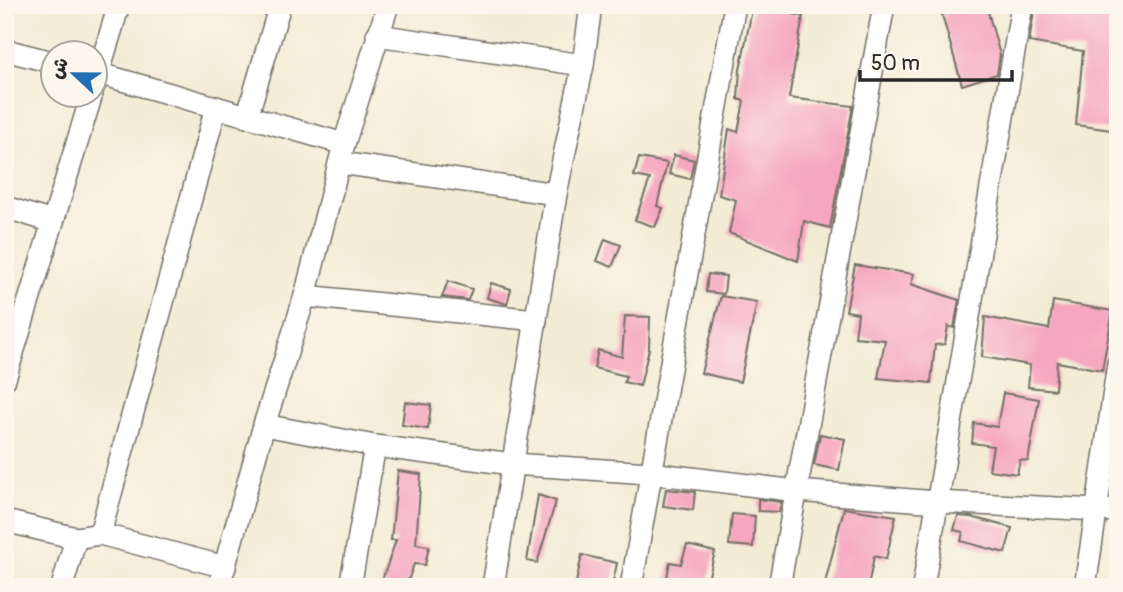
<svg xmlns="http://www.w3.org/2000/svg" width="1123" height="592" font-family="Pangolin,'Playpen Sans Arabic',sans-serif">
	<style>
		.building { fill: #f6a6c0 }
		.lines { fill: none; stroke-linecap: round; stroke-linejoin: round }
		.minor-casing { stroke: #716f66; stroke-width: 24 }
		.minor { stroke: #fff; stroke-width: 21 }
	</style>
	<rect width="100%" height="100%" fill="#fbf7ec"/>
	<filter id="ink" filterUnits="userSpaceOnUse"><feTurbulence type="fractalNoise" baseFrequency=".0143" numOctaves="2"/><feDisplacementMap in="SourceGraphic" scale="14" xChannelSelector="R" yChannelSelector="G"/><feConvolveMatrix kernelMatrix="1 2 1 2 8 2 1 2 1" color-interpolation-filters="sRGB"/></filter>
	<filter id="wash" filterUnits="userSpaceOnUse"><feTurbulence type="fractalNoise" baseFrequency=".00686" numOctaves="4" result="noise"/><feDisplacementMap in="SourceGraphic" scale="28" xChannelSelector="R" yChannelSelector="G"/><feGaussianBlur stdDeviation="1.57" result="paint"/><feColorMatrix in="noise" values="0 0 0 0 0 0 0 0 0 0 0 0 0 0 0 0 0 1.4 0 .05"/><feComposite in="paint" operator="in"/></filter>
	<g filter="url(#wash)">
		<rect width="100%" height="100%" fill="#f3ecd5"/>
		<g id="blocks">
			<g class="building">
				<path d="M753 5H795L793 14 803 16 789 98 853 106 830 228 804 221 798 261 729 233 736 200 719 195 729 129 738 132 744 101 738 99 740 70Z"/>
				<path d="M963 5H986L1000 55 997 74 962 85 942 15Z"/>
				<path d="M1035 5H1118V131L1076 125 1083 51 1029 42Z"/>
				<path d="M674 155 694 160 690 179 669 174Z"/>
				<path d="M639 158 667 163 657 206 663 208 655 227 635 220 650 179 634 176Z"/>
				<path d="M605 239 621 245 612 267 597 261Z"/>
				<path d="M855 265 914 274 911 284 959 300 954 328 948 326 945 344 935 345 931 383 878 378 885 340 855 337 858 313 846 311Z"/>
				<path d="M708 274 726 276 724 294 706 292Z"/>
				<path d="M448 281 472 289 468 300 442 297Z"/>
				<path d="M491 283 511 289 507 304 487 298Z"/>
				<path d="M721 296 757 302 740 382 701 373Z"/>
				<path d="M1053 301 1113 311 1102 370 1057 362 1055 390 1028 387 1030 365 982 357 985 317 1049 329Z"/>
				<path d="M625 316 650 317 649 349 640 386 624 382 626 376 594 368 598 350 622 357Z"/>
				<path d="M1003 393 1039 399 1028 461 1020 460 1017 474 989 470 993 446 972 443 974 423 997 427Z"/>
				<path d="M405 402 431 405 428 429 402 425Z"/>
				<path d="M820 434 845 439 839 470 814 465Z"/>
				<path d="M398 471 421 474 416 544 429 546 425 565 414 564 406 587H391L381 583 396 540H391Z"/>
				<path d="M666 489 695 492 693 510 663 506Z"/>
				<path d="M538 495 556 501 537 563 527 561Z"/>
				<path d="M758 499 781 502 779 512 758 511Z"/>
				<path d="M844 508 896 516 886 559 874 556 868 587H824Z"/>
				<path d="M732 514 755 516 753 547 729 545Z"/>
				<path d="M958 516 971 517 1012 528 1005 553 961 541 963 532 954 530Z"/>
				<path d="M687 545 715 552 706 587H665L670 562 681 564Z"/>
				<path d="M582 555 617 563 612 587H575Z"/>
			</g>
		</g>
	</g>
	<g filter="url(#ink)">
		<use href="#blocks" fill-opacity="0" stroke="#716f66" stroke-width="2"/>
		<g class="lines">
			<g class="minor-casing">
				<g id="minor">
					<path d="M377 35 583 65"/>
					<path d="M5 50 52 62"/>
					<path d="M94 72 344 144"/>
					<path d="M95 84 119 5"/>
					<path d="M247 117 280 5"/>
					<path d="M340 163 556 194"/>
					<path d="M5 207 52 222"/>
					<path d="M305 296 536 320"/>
					<path d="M5 379 92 94"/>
					<path d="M264 425 375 446 512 464 650 473 797 491 937 502 1118 511"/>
					<path d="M5 521 76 538 100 534 225 567"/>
					<path d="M100 534 216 107"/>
					<path d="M62 587 76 538"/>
					<path d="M219 587 264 425 305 296 344 144 388 5"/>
					<path d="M350 587 375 446"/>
					<path d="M493 587 556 194 583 65 591 5"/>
					<path d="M631 587 735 5"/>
					<path d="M779 587 884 5"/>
					<path d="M923 587 1022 5"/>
					<path d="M1085 587 1118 364"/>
				</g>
			</g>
			<use href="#minor" class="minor"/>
		</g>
	</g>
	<rect width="1123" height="592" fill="none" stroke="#fbf7ec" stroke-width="28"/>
	<g transform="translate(74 74) rotate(292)"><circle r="33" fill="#fbf7ec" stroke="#a8a59f" stroke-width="2"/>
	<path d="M0-5L12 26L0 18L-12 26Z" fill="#1f6fb2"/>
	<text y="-10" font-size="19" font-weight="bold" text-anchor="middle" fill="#2b2b2b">ش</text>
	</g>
	<path d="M860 70v10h152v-10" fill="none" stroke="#2b2b2b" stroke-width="3.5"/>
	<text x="871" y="70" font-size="21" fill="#2b2b2b" stroke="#fbf7ec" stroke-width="5" paint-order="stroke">50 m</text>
</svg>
